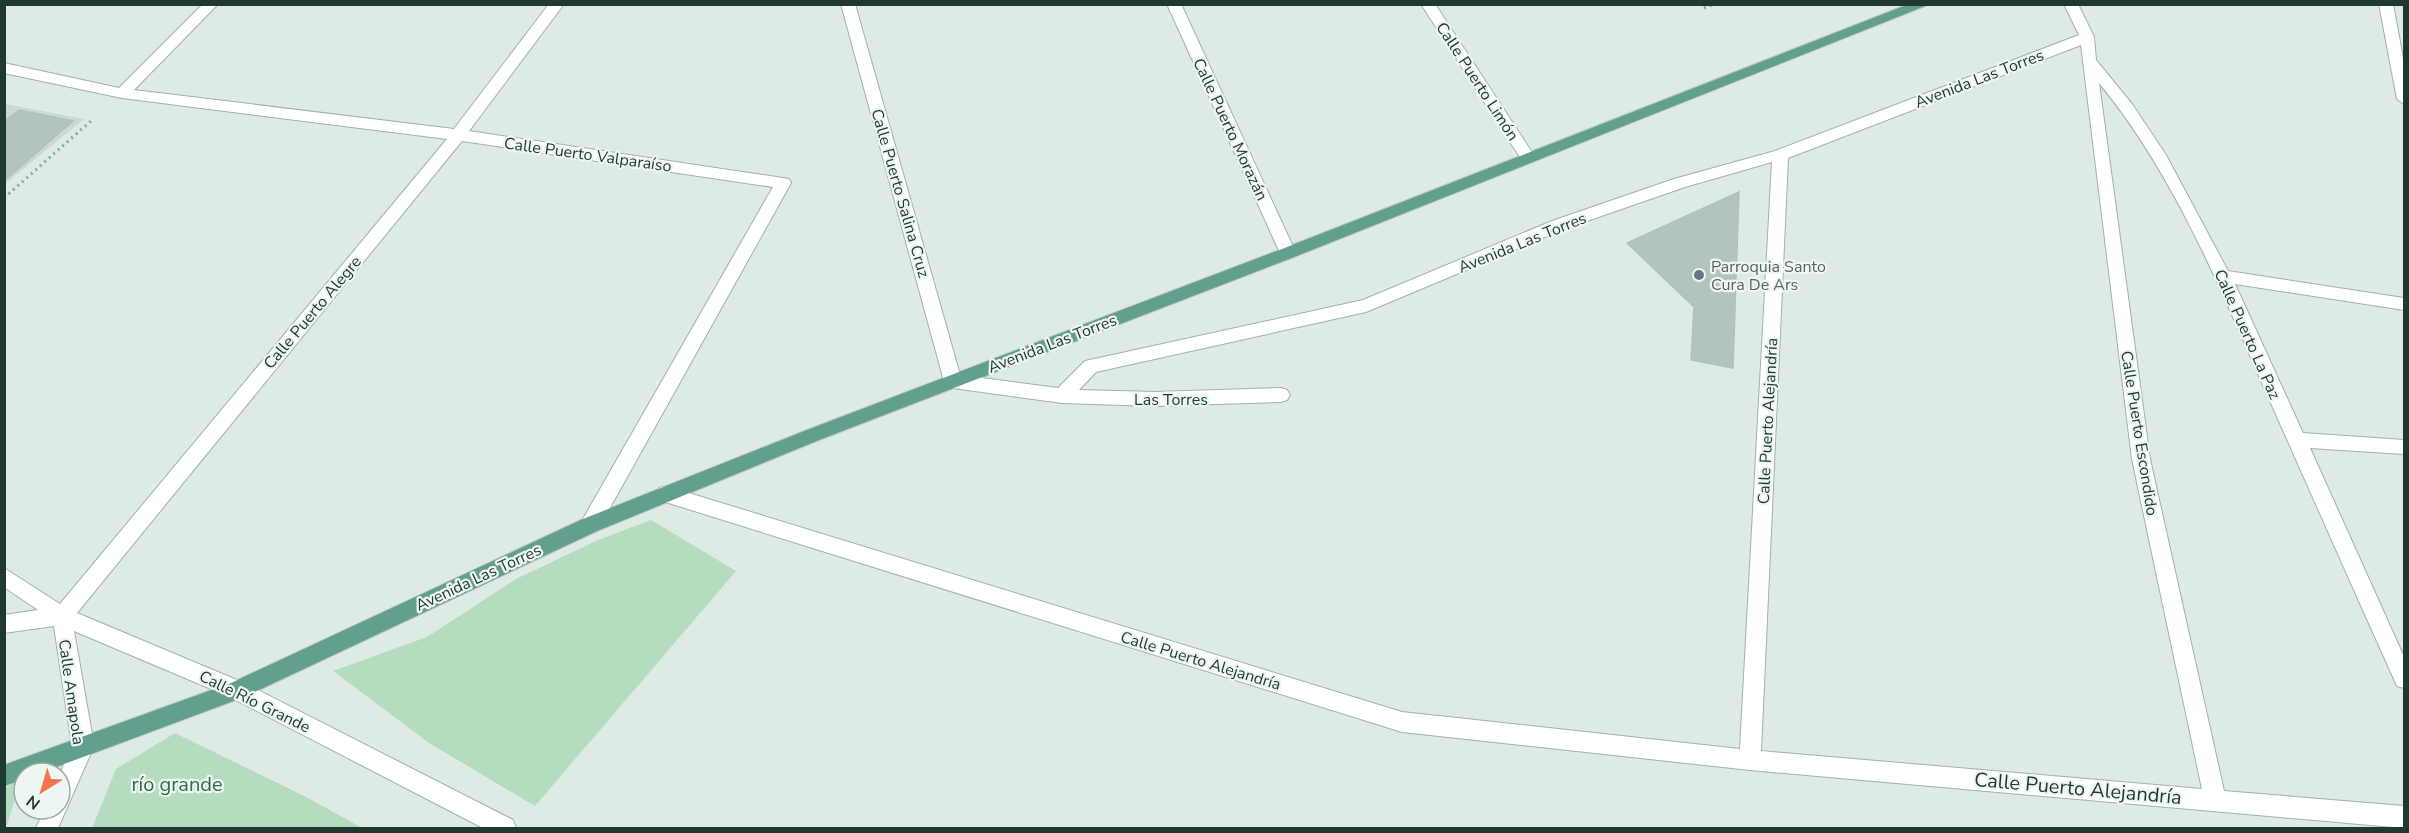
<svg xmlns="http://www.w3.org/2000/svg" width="2409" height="833" font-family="'Nunito Sans',sans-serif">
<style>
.built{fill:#ccd9d3}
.green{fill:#b5dcbe}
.building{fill:#b3c4bd;stroke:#b0c3bb;stroke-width:1.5}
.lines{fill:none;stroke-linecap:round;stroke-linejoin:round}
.minor-casing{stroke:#a1b1ab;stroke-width:2}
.major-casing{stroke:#bcc4c1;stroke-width:2}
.path{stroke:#7dae9d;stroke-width:3;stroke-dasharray:2 4;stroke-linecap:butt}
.minor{fill:#fff;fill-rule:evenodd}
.major{fill:#61a08e;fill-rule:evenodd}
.worship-dot{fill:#6b7280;stroke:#eef6f2;stroke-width:2}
.labels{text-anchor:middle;stroke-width:4.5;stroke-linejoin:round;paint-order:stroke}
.street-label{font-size:16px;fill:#1f3931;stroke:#eef6f2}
.worship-label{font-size:16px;fill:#5b616d;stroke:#eef6f2;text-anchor:start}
.near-park-label{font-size:20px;fill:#297042;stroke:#eef6f2}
.near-street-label{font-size:20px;fill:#1f3931;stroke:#eef6f2}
</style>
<rect width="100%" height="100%" fill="#deeae4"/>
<polygon class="built" points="5,104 84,119 5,184"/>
<g class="green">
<polygon points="651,520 736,571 535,806 429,743 333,671 427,637 516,579 598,540"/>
<polygon points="175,733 308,798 362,828 92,828 116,769"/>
<polygon points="21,780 6,828 5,828 5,788"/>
</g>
<g class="building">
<polygon points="19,110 73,121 4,181 4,122"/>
<polygon points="1739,192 1733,368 1691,360 1694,307 1627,243"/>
</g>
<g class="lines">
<defs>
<g id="minor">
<polygon points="203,4 218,4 134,90 454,129 549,4 564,4 469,131 783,178 789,179 791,183 597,531 590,533 583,531 580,525 583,519 773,187 462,141 77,613 244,683 513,820 516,828 483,828 230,697 74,631 94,746 58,828 36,828 45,809 60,809 60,774 72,746 54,626 4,633 4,615 38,610 4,587 4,568 60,604 447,139 122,98 4,73 4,63 119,88"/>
<path d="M 841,4 L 855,4 L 960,375 L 1058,388 L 1085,361 L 1363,300 L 1552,221 L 1674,179 L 1775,151 L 2079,35 L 2064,4 L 2078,4 L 2094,37 L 2096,60 L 2132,104 L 2166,155 L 2228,271 L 2404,298 L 2404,310 L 2235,284 L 2303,433 L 2404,440 L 2404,454 L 2310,448 L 2404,657 L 2404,688 L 2397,686 C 2350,582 2304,477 2258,374 C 2214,273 2169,168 2099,83 L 2150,459 L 2224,791 L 2404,806 L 2404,828 L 1750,770 L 1402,732 L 659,500 L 657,494 L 659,488 L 666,486 L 1402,712 L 1740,749 L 1772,162 L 1685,187 L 1564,229 L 1366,312 L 1096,372 L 1079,390 L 1155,392 L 1281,388 L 1287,390 L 1290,395 L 1287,400 L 1281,402 L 1155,406 L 1062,403 L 953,388 L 947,386 L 944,381 ZM 2081,45 L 2132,459 L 2202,789 L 1761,751 L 1788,158 Z"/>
<polygon points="1167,4 1181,4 1296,253 1294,257 1282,257 1280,253"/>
<polygon points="1421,4 1435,4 1533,154 1536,158 1533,162 1523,162"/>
<polygon points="2379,4 2393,4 2404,64 2404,104 2397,99"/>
</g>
<polygon id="major" points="1909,4 1930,4 1294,257 819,440 597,531 244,697 40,773 24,773 24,779 4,786 4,765 231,683 583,519 807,430 1282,249"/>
</defs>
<use href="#minor" class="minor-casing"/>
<use href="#major" class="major-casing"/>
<g class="path">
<polyline points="1704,8 1714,4"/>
<polyline points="4,198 92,120"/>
</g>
<use href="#minor" class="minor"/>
<use href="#major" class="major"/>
</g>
<circle class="worship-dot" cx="1699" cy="275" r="6"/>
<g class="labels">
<g class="street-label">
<text transform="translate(1979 78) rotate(-21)" y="6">Avenida Las Torres</text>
<text transform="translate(1478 81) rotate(57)" y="6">Calle Puerto Limón</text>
<text transform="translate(1231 129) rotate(65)" y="6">Calle Puerto Morazán</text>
<text transform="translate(588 154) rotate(8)" y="6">Calle Puerto Valparaíso</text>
<text transform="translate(901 193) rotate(74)" y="6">Calle Puerto Salina Cruz</text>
<text transform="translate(1522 242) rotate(-22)" y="6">Avenida Las Torres</text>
<text transform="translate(312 312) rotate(-50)" y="6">Calle Puerto Alegre</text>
<text transform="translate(2248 334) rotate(66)" y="6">Calle Puerto La Paz</text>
<text transform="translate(1052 343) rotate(-21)" y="6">Avenida Las Torres</text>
<text x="1171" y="405">Las Torres</text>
<text transform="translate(1767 421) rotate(-87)" y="6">Calle Puerto Alejandría</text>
<text transform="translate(2140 433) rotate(81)" y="6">Calle Puerto Escondido</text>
<text transform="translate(478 577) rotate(-25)" y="6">Avenida Las Torres</text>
<text transform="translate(1201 660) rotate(17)" y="6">Calle Puerto Alejandría</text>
<text transform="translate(72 692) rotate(82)" y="6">Calle Amapola</text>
<text transform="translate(255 701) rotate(26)" y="6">Calle Río Grande</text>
</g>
<g class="worship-label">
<text x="1711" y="272">Parroquia Santo<tspan x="1711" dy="18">Cura De Ars</tspan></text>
</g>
<g class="near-park-label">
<text x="177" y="791">río grande</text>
</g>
<g class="near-street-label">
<text transform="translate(2078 788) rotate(5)" y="7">Calle Puerto Alejandría</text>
</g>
</g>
<rect width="2409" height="833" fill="none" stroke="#1f3931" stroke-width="12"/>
<g transform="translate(42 791) rotate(217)"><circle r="28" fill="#eef6f2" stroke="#9baaa5" stroke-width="1.5"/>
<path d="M0-4.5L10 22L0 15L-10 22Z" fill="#f47351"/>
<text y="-9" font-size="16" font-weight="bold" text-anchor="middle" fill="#1f3931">N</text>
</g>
</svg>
